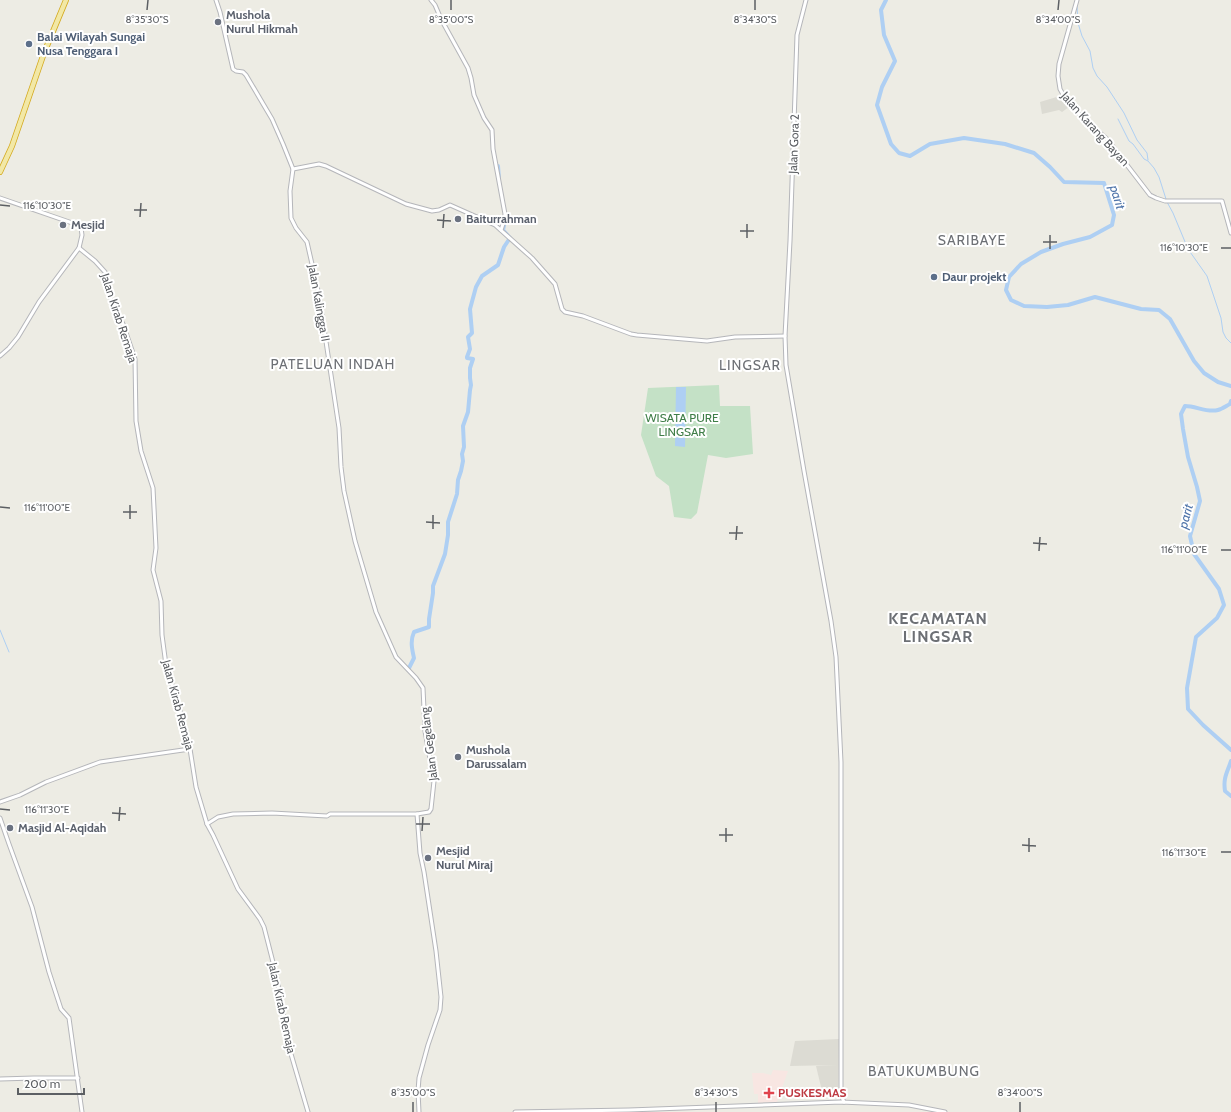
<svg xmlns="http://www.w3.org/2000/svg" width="1231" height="1112" font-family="Cabin,sans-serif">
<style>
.education{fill:#dcdbd3}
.medical{fill:#f8e6e2}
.green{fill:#c4e1c6}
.water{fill:#aecff3}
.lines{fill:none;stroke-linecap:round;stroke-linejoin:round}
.stream{stroke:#aecff3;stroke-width:1}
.river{stroke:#aecff3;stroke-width:4}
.tertiary-casing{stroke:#b5b6ba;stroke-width:5}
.trunk-casing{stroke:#d3a91e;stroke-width:6}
.tertiary{stroke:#fff;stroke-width:3}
.trunk{stroke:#f2e8a6;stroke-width:4.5}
.ticks{fill:none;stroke:#5c5f63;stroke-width:1.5}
.worship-dot{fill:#6b7280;stroke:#fff;stroke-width:1.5}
.service-dot{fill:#5c6f8a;stroke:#fff;stroke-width:1.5}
.health-dot{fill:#e0444e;stroke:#fff;stroke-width:1.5}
.labels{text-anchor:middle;stroke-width:4;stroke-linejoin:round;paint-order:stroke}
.worship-label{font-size:12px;font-weight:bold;fill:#5b616d;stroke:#fff;text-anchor:start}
.service-label{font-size:12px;font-weight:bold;fill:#4e5e75;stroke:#fff;text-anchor:start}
.street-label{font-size:12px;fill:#5c5f63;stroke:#fff}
.park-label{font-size:12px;fill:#407e48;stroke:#fff}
.health-label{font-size:12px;font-weight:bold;fill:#be3a42;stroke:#fff;text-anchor:start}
.water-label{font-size:13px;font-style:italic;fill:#5176ab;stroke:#fff}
.quarter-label{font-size:14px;letter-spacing:1px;fill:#6d7075;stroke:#fff}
.district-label{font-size:16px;font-weight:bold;letter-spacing:1px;fill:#6d7075;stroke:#fff}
.ticks-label{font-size:10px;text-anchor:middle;fill:#5c5f63;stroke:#fff;stroke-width:4;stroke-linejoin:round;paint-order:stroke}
</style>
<rect width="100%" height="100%" fill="#edece4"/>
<g class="education">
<polygon points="1060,96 1069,107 1062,112 1059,110 1042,114 1040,102"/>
<polygon points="839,1039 838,1089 822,1091 816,1066 837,1065 790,1066 795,1041"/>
</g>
<polygon class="medical" points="773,1070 788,1071 777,1102 758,1103 758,1094 754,1094 752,1073 763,1073 771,1075"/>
<polygon class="green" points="719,385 720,406 750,406 753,454 726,458 708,455 697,513 691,519 674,517 669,486 656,476 641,435 648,388"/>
<polygon class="water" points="676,387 686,387 685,447 675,446"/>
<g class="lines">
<g class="stream">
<polyline points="1077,6 1078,23 1082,36 1090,51 1093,68 1097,76 1107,87 1124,113 1137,140 1147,153 1148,160"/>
<polyline points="1118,119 1129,141 1133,144 1144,159 1148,161 1154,168 1159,177 1166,199"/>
<polyline points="1167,202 1173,213 1188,249 1207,276 1221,318 1223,332 1226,338 1231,343"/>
<polyline points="0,630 9,652"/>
</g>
<g class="river">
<polyline points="886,0 881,10 884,35 895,61 882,87 877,105 891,144 899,153 910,156 930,144 964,138 1005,144 1034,153 1050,167 1064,182 1104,183 1114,215 1112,225 1090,237 1063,244 1041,252 1021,264 1009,277 1006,290 1011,300 1024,306 1047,307 1068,305 1095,297 1141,309 1159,310 1170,319 1194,361 1204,373 1218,382 1231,386"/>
<polyline points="498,166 499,179"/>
<path d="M 1231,401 L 1230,404 C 1226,406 1222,409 1218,410 C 1207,413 1196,406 1185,406 L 1181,414 L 1183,429 L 1188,457 L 1197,487 L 1200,501 L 1190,536 L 1194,554 L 1219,589 L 1224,605 L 1217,618 L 1196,637 L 1187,688 L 1188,709 L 1203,725 L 1231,750"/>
<path d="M 409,668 L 414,658 C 412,649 410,641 414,632 L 429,627 L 429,619 L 433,593 L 433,586 L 445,554 L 448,535 L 448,522 L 457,494 L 458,480 L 461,471 L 463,461 L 462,454 L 464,447 L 463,426 L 468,412 L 470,390 L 471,385 L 470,378 L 470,368 L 473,359 L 467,358 L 467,357 L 470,349 L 468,337 L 472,333 L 470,309 L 476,287 L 482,276 L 498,265 L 504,247 L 510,238 L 503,230 L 505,221"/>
<path d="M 1231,761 C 1227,773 1223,778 1225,791 L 1231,796"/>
</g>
<defs>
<g id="tertiary">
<polyline points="431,0 435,5 441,19 468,68 471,78 474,95 484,118 492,130 493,149 505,214 504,221 501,230"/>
<polyline points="806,0 797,35 790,241 785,336 786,365 804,471 831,621 836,657 841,762 841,1095 844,1102"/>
<polyline points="1077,0 1059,64 1058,76 1060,89 1065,98 1078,113 1107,139 1150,195 1156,198 1165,201 1222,201 1231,233"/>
<polyline points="293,169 319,164 326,166 406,204 432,211 439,210 450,205 495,225 532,258 555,284 562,309 565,312 583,316 631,334 637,335 707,341 735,337 785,336"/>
<polyline points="0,198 78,225 81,228 82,235 79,248 39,302 18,337 9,348 0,356"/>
<polyline points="79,248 95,261 105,272 112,304 123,324 135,359 136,421 141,451 153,488 156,548 153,570 161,601 162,635 166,665 184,724 190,749 196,787 207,824 213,835 238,889 260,919 264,927 276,974 286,1030 291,1054 308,1112"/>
<polyline points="0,802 20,795 46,782 100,762 190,749"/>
<polyline points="417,814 420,853 424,872 436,951 441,997 440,1010 428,1045 419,1078 418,1091 419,1112"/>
<polyline points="0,818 9,844 32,907 49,972 61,1009 69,1018 82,1112"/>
<polyline points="207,824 218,817 233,814 272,813 327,816 330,814 417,814 429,812 431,809 434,781 425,731 423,688 416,678 396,657 376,612 355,541 344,491 341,467 339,428 319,295 307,242 296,228 291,218 290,191 293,169 283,144 272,119 246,75 243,72 236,71 233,69 220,12 216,0"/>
<polyline points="0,1079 34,1078 78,1078"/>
<polyline points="515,1112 629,1110 841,1102 909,1105 945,1112"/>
</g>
<polyline id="trunk" points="0,172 12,146 44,53 66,0"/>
</defs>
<use href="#tertiary" class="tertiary-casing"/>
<use href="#trunk" class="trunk-casing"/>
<use href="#tertiary" class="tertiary"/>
<use href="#trunk" class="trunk"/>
</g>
<path class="ticks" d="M 147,10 L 148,0M 451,10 L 451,0M 755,10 L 755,0M 1058,10 L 1059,0M 0,205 L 10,206M 134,210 L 147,210M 140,217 L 141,203M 437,220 L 451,221M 443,228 L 444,214M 740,231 L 754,231M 747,238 L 747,224M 1043,242 L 1057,242M 1221,248 L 1231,248M 1050,249 L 1050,235M 0,507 L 10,508M 123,512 L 137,512M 130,519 L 130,505M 426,522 L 440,523M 433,529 L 433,515M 729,533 L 743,533M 736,540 L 737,526M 1033,543 L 1047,544M 1221,550 L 1231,550M 1039,551 L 1040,537M 0,809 L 10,810M 112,813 L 126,814M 119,821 L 120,807M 416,824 L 430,824M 422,831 L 423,817M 719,835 L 733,835M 726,842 L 726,828M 1022,845 L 1036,846M 1029,852 L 1029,838M 1221,852 L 1231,852M 413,1112 L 413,1102M 716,1112 L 716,1102M 1020,1112 L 1020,1102"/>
<g class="worship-dot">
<circle cx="218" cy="22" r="4"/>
<circle cx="458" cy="219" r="4"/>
<circle cx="63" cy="225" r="4"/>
<circle cx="458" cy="757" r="4"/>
<circle cx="10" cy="828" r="4"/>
<circle cx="428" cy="858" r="4"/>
</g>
<g class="service-dot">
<circle cx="29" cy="44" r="4"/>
<circle cx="934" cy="277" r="4"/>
</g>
<path class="health-dot" d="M767 1087h4v4h4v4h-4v4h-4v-4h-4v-4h4z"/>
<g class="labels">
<g class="worship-label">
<text x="226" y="19">Mushola<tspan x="226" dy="14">Nurul Hikmah</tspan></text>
<text x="466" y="223">Baiturrahman</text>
<text x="71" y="229">Mesjid</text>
<text x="466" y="754">Mushola<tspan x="466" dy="14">Darussalam</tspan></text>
<text x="18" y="832">Masjid Al-Aqidah</text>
<text x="436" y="855">Mesjid<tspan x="436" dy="14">Nurul Miraj</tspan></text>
</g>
<g class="service-label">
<text x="37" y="41">Balai Wilayah Sungai<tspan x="37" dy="14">Nusa Tenggara I</tspan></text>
<text x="942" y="281">Daur projekt</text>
</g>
<g class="street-label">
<text transform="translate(1095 129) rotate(48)" y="4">Jalan Karang Bayan</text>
<text transform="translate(794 144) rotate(-88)" y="4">Jalan Gora 2</text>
<text transform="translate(319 303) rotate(80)" y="4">Jalan Kalingga II</text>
<text transform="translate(119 318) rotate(72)" y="4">Jalan Kirab Remaja</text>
<text transform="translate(178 705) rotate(75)" y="4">Jalan Kirab Remaja</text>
<text transform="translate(429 744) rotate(-97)" y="4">Jalan Gegelang</text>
<text transform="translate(282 1008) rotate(78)" y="4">Jalan Kirab Remaja</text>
</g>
<g class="park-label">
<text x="682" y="422">WISATA PURE<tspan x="682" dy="14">LINGSAR</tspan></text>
</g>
<g class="health-label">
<text x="778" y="1097">PUSKESMAS</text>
</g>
<g class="water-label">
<text transform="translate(1118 197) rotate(72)" y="5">parit</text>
<text transform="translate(1185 516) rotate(-75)" y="5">parit</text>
</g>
<g class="quarter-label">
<text x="972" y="245">SARIBAYE</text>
<text x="333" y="369">PATELUAN INDAH</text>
<text x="750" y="370">LINGSAR</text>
<text x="924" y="1076">BATUKUMBUNG</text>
</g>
<g class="district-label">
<text x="938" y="624">KECAMATAN<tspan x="938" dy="18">LINGSAR</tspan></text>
</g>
</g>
<g class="ticks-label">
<text x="147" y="23">8°35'30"S</text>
<text x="451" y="23">8°35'00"S</text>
<text x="755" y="23">8°34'30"S</text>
<text x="1058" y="23">8°34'00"S</text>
<text x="47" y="209">116°10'30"E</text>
<text x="1184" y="251">116°10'30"E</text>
<text x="47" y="511">116°11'00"E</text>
<text x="1184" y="553">116°11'00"E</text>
<text x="47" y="813">116°11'30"E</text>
<text x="1184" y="856">116°11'30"E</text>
<text x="413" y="1096">8°35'00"S</text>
<text x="716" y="1096">8°34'30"S</text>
<text x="1020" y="1096">8°34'00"S</text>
</g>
<path d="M18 1088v6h66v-6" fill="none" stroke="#5c5f63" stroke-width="2"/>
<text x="24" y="1088" font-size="12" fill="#5c5f63" stroke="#ffffff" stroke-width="3" paint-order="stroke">200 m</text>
</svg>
